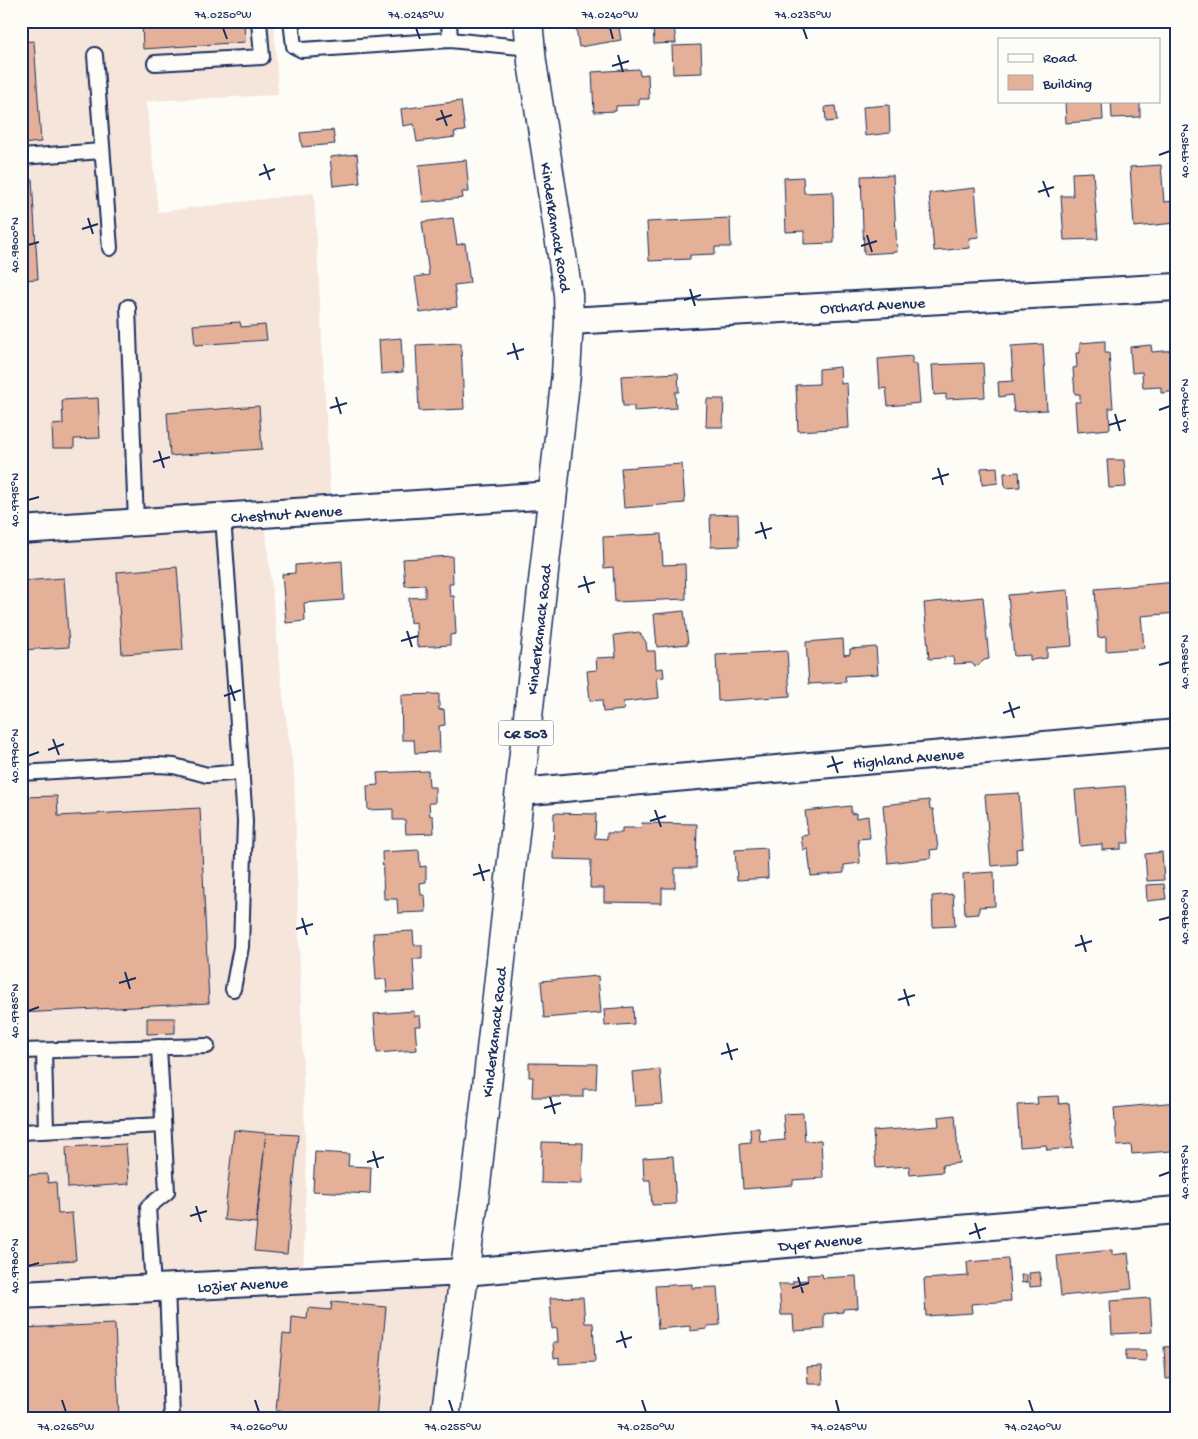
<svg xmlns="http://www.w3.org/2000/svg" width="1198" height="1439" font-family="'Gochi Hand',sans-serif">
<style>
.built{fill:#f6e5da}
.building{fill:#e4b097;stroke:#1b2f5e}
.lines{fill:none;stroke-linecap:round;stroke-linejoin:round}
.lane-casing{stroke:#1b2f5e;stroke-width:18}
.street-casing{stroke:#1b2f5e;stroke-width:30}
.primary-casing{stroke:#1b2f5e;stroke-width:31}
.lane{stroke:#fdfcf7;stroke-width:14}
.street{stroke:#fdfcf7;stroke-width:26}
.primary{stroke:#fdfcf7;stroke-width:28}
.ticks{fill:none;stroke:#1b2f5e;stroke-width:2}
.labels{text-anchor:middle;stroke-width:4;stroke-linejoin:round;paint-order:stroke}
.shield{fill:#fdfcf7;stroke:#5f6c8c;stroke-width:1}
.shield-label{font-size:15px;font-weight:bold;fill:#1b2f5e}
.street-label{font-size:16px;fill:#1b2f5e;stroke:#fdfcf7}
.neatline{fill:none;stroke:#1b2f5e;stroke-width:2}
.ticks-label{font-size:12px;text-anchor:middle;fill:#1b2f5e}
</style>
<rect width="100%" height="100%" fill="#fdfcf7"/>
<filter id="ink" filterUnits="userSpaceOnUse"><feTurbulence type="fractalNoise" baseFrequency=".02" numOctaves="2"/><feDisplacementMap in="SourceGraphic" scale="10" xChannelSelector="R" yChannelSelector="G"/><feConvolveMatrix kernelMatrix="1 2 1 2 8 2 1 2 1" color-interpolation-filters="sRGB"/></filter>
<g filter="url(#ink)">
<polygon class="built" points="21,21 274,21 278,95 146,101 158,212 314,193 331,509 264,514 283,696 294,774 306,1172 303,1280 464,1272 445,1418 21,1418"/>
<g class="building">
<polygon points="142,21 244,21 245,42 143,49"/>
<polygon points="575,21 618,21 621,40 579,47"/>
<polygon points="788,21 838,21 839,25 789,28"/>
<polygon points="1136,21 1170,21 1170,23 1136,25"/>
<polygon points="674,25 676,43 654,44 653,26"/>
<polygon points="34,41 41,142 21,144 21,42"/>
<polygon points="701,45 702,73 673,74 672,46"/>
<polygon points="639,69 640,75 648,74 649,99 639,99 639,105 616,106 616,111 594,112 592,72"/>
<polygon points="461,101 465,131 454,132 455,137 417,142 414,124 403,126 401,109"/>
<polygon points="1065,101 1102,101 1103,120 1066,123"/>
<polygon points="1111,101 1140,101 1140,117 1112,118"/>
<polygon points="889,105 890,133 865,136 863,107"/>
<polygon points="835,106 837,121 826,122 825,107"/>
<polygon points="333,130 335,144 302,147 300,133"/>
<polygon points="357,154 360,183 333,186 330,157"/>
<polygon points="466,160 469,192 462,192 463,198 423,202 419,165"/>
<polygon points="1161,165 1164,202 1174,201 1176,223 1134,227 1130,167"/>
<polygon points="1093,172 1098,239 1064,240 1061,196 1073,196 1072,173"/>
<polygon points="893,175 897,252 864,254 861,176"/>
<polygon points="803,177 804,193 833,192 834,243 804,244 804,231 786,232 784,178"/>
<polygon points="21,179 32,179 38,279 21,280"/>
<polygon points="975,188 979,237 969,238 970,248 934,251 929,193"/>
<polygon points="453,218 457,245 465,243 470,283 454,285 457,307 420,313 415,277 429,275 422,222"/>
<polygon points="730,218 731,247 715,247 715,254 690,255 690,259 649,261 647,222"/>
<polygon points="240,322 241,327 265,325 267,340 195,345 193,325"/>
<polygon points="401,338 403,372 381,374 379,340"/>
<polygon points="1105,341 1105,353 1109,353 1113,408 1109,408 1110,429 1077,432 1075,402 1080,402 1080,394 1075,394 1073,368 1077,367 1076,353 1080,353 1080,343"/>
<polygon points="461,343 464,409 419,411 416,345"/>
<polygon points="1043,344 1047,410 1014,412 1012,395 999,397 998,382 1013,381 1011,346"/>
<polygon points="1151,345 1152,352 1177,350 1177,391 1161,393 1161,387 1143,388 1142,372 1132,373 1130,347"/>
<polygon points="912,356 912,364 917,364 920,403 888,406 886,388 880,389 878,359"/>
<polygon points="983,363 985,397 946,399 946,394 934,395 932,365"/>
<polygon points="840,367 841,384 847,383 849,428 798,431 796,385 819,384 819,369"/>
<polygon points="678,373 679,392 675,392 676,408 634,411 634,406 623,406 621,376"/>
<polygon points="98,398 100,438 74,439 74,448 53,448 52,425 63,424 62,400"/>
<polygon points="707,399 724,399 723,427 706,427"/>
<polygon points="259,406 262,449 170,456 167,413"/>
<polygon points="1107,460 1124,460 1126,487 1109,488"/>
<polygon points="682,464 685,503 624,508 621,468"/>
<polygon points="997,467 998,483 982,485 981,468"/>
<polygon points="1019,472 1020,487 1005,488 1004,473"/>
<polygon points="738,514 739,546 711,547 710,515"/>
<polygon points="661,534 663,565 685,564 686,599 615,602 613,567 604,568 603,537"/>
<polygon points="452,556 453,584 449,584 450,596 454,596 456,634 450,635 450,645 417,647 416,622 410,623 409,598 425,597 425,585 405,586 403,559"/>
<polygon points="342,561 344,600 304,603 305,621 286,623 282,574 295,573 295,565"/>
<polygon points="177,567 183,650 122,654 117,572"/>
<polygon points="64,578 69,647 21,650 21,581"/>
<polygon points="1177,582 1177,613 1141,616 1144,648 1106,651 1106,637 1098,638 1095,589"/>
<polygon points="1068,590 1072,646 1047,648 1047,658 1030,660 1030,655 1014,656 1008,595"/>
<polygon points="983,597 989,659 984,660 980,664 975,666 971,663 954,664 953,657 929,659 924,603"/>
<polygon points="684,611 688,644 657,647 654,614"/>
<polygon points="639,632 646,642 647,651 655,651 656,669 663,668 664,677 657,678 659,698 623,702 624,710 603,712 602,700 590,701 587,671 597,670 596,658 616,657 614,635"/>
<polygon points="843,639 844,655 850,654 850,649 876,647 878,674 845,676 846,682 809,684 806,642"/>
<polygon points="787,651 790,696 718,701 716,655"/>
<polygon points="439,694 439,710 444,709 445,725 439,726 440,752 415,753 414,740 402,740 401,695"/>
<polygon points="428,771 429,787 435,787 435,803 429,803 430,816 433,816 434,833 406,834 405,820 393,820 393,809 368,810 367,786 378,785 377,773"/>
<polygon points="1125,786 1129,843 1121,843 1121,849 1102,850 1102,844 1080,846 1075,790"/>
<polygon points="1019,793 1023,848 1016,849 1017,864 991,866 985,795"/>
<polygon points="57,796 58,816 200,808 209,1003 21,1013 21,797"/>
<polygon points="929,800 930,809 933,809 938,849 930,850 931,858 888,863 883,805"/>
<polygon points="851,806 851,814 856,813 856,818 868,816 870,838 858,839 860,863 844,865 844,873 811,876 808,849 803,850 801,836 808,835 805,811"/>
<polygon points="554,813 596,814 595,838 607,839 607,833 622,833 622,828 641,828 642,823 697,824 696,868 675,868 675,888 662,888 662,903 604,902 604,888 590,888 591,860 553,859"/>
<polygon points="1174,820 1177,820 1177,853"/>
<polygon points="767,848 768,878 737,880 735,850"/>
<polygon points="419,850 420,867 426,866 426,882 420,883 421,895 425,895 426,912 398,913 397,899 384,899 382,852"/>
<polygon points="1162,852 1164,880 1147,881 1145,854"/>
<polygon points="994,872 995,906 979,907 979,914 965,915 963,874"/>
<polygon points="1164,884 1166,899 1147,901 1146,885"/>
<polygon points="953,894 955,926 933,927 932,896"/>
<polygon points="413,931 414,945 422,945 422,959 413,959 415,991 387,992 386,979 376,980 373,933"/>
<polygon points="598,976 601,1013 544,1018 541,981"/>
<polygon points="633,1007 634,1024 605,1026 604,1009"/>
<polygon points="414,1011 414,1016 420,1016 421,1026 415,1026 417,1050 377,1053 374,1014"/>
<polygon points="147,1018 175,1018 175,1033 147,1034"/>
<polygon points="529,1063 597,1064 596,1089 583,1089 583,1097 532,1097 533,1077 529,1077"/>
<polygon points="660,1069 663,1104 635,1106 632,1072"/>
<polygon points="1058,1096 1059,1104 1069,1103 1073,1148 1047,1150 1046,1145 1020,1147 1017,1105 1038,1104 1037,1097"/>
<polygon points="1177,1102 1177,1146 1172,1146 1172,1151 1132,1154 1131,1145 1117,1146 1114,1108"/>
<polygon points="803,1113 805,1141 821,1140 823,1178 793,1180 793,1185 743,1189 740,1143 751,1142 750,1129 759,1128 760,1142 785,1140 783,1114"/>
<polygon points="955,1115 959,1163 942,1165 943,1172 910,1175 909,1166 876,1168 873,1131 939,1126 938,1117"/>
<polygon points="234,1130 266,1133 256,1223 224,1220"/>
<polygon points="266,1133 298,1135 287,1254 254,1251"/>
<polygon points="542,1142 583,1143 582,1184 541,1183"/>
<polygon points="126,1144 129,1184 68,1188 66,1147"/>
<polygon points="315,1152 349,1154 348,1166 371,1167 370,1194 313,1191"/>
<polygon points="673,1156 676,1204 652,1205 650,1180 644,1180 643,1158"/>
<polygon points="47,1174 48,1183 56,1182 58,1214 72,1213 76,1260 21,1264 21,1183 25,1183 24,1175"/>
<polygon points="1112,1250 1112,1255 1128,1253 1132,1289 1061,1296 1057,1256"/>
<polygon points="1008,1259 1011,1301 971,1304 972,1313 926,1316 924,1279 968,1276 967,1262"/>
<polygon points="1040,1272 1041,1286 1030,1287 1029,1273"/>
<polygon points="822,1274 823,1278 856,1276 858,1308 843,1309 843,1312 824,1314 824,1329 794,1331 793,1315 781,1315 779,1284 793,1284 793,1281 808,1280 807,1275"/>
<polygon points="1021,1275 1027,1275 1027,1282 1022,1283"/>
<polygon points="692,1284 692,1288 717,1287 720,1325 707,1326 707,1329 690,1331 690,1326 658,1329 655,1286"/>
<polygon points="583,1297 585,1323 593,1323 595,1362 559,1364 559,1357 554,1358 553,1342 558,1342 557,1328 552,1329 550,1298"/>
<polygon points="1150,1298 1152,1332 1112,1334 1110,1301"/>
<polygon points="332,1302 386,1307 376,1418 308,1418 309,1414 276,1411 283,1334 291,1335 292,1317 307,1319 308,1308 331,1310"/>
<polygon points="115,1324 119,1418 21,1418 21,1328"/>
<polygon points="1177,1346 1177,1378 1166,1379 1164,1347"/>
<polygon points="1126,1350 1146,1350 1146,1361 1126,1360"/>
<polygon points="822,1366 823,1384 808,1384 807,1367"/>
</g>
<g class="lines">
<defs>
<g id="lane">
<polyline points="291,21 294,46 302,50 450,40 530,48"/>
<polyline points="449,21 450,40"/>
<polyline points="95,55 110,248"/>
<polyline points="155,63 262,57 259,21"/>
<polyline points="21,157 102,151"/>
<polyline points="128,307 136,523"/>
<polyline points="223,517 245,821 241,947 233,989"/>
<polyline points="21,773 158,765 174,766 207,775 242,772"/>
<polyline points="21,1051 207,1046"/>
<polyline points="44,1051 46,1130"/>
<polyline points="21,1132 163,1125"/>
<polyline points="167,1287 172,1418"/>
<polyline points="153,1288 148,1207 167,1192 159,1047"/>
</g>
<g id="street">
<path id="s1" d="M 569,321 L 1177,287"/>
<path id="s2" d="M 21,530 L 553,495"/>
<path id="s3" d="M 520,792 L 1177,733"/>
<path id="s4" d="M 21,1295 L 464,1272 L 1177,1210"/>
</g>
<g id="primary">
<path id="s5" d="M 445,1418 L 476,1185 L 566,374 L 569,321 L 568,294 L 532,62 L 528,21"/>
</g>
</defs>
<use href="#lane" class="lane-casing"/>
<use href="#street" class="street-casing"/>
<use href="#primary" class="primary-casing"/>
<use href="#lane" class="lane"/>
<use href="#street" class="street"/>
<use href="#primary" class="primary"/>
</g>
</g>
<path class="ticks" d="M 223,28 L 227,39M 416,28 L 420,39M 610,28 L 613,39M 803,28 L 807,39M 618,55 L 623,72M 612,66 L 629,61M 441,110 L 447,126M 436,120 L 452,115M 1159,155 L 1170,151M 264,164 L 270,180M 259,175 L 275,169M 1043,181 L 1049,197M 1038,192 L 1054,187M 88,218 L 93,234M 82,229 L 98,224M 867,235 L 872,252M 28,245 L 39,242M 861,246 L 877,241M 690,289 L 695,306M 684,300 L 701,295M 513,343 L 518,360M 507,354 L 524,349M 336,397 L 341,414M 330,408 L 347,403M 1159,410 L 1170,406M 1115,414 L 1120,431M 1109,425 L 1126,420M 159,451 L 164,468M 153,462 L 170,457M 938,468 L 943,485M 932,479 L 949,474M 28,500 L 39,497M 761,522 L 766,539M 755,533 L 772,528M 584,576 L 589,593M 578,587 L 595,582M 407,631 L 412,647M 401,641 L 418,636M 1159,665 L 1170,662M 230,685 L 235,701M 224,696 L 241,690M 1009,702 L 1014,718M 1003,713 L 1020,707M 53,739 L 59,755M 48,750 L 64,744M 28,756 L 39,752M 832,756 L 838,773M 827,767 L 843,762M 655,810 L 661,827M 650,821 L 666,816M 479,864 L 484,881M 473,875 L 490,870M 302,918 L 307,935M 1159,920 L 1170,917M 296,929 L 313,924M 1081,935 L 1086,952M 1075,946 L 1092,941M 125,972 L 130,989M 119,983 L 136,978M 904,989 L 909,1006M 898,1000 L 915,995M 28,1011 L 39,1007M 727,1043 L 732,1060M 721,1054 L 738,1049M 550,1097 L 555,1114M 544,1108 L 561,1103M 373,1151 L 378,1168M 367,1162 L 384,1157M 1159,1176 L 1170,1172M 196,1206 L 201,1222M 190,1216 L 207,1211M 975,1223 L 980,1239M 969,1234 L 986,1228M 28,1266 L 39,1263M 798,1277 L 803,1293M 792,1288 L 809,1283M 621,1331 L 626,1348M 616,1342 L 632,1337M 62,1400 L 66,1412M 255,1400 L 259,1412M 449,1400 L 453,1412M 642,1400 L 646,1412M 836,1400 L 839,1412M 1029,1400 L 1033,1412"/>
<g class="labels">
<rect class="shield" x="498.5" y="720.5" width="55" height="25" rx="4"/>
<g class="shield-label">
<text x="526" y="738">CR 503</text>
</g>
<g class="street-label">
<text transform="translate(557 227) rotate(81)" y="6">Kinderkamack Road</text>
<text dy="6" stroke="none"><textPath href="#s1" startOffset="304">Orchard Avenue</textPath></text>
<text dy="6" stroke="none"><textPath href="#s2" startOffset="266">Chestnut Avenue</textPath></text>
<text dy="6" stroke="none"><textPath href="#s5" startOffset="794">Kinderkamack Road</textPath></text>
<text dy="6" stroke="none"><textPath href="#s3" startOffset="390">Highland Avenue</textPath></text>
<text dy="6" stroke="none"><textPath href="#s5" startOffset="389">Kinderkamack Road</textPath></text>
<text dy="6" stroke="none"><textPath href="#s4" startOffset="801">Dyer Avenue</textPath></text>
<text dy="6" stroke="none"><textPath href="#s4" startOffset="222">Lozier Avenue</textPath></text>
</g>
</g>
<rect width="1198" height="1439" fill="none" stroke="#fdfcf7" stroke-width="55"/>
<rect x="998" y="38" width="162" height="65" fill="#fdfcf7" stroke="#a3aaba"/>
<rect x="1008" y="54" width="25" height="8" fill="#fdfcf7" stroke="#a3aaba"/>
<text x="1043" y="62" font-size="15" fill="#1b2f5e">Road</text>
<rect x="1008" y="75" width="25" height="15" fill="#e4b097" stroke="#a3aaba"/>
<text x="1043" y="88" font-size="15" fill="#1b2f5e">Building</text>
<rect x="28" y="28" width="1142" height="1384" class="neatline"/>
<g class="ticks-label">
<text x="223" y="18">74.0250°W</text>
<text x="416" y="18">74.0245°W</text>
<text x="610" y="18">74.0240°W</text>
<text x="803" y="18">74.0235°W</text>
<text transform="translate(1184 151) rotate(-90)" y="4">40.9795°N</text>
<text transform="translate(14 245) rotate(-90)" y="4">40.9800°N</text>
<text transform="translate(1184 406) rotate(-90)" y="4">40.9790°N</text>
<text transform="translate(14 500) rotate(-90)" y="4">40.9795°N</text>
<text transform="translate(1184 662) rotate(-90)" y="4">40.9785°N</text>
<text transform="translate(14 756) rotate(-90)" y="4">40.9790°N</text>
<text transform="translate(1184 917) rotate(-90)" y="4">40.9780°N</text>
<text transform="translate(14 1011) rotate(-90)" y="4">40.9785°N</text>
<text transform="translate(1184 1172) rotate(-90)" y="4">40.9775°N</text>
<text transform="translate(14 1266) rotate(-90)" y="4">40.9780°N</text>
<text x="66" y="1430">74.0265°W</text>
<text x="259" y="1430">74.0260°W</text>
<text x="453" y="1430">74.0255°W</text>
<text x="646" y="1430">74.0250°W</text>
<text x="839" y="1430">74.0245°W</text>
<text x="1033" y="1430">74.0240°W</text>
</g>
</svg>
